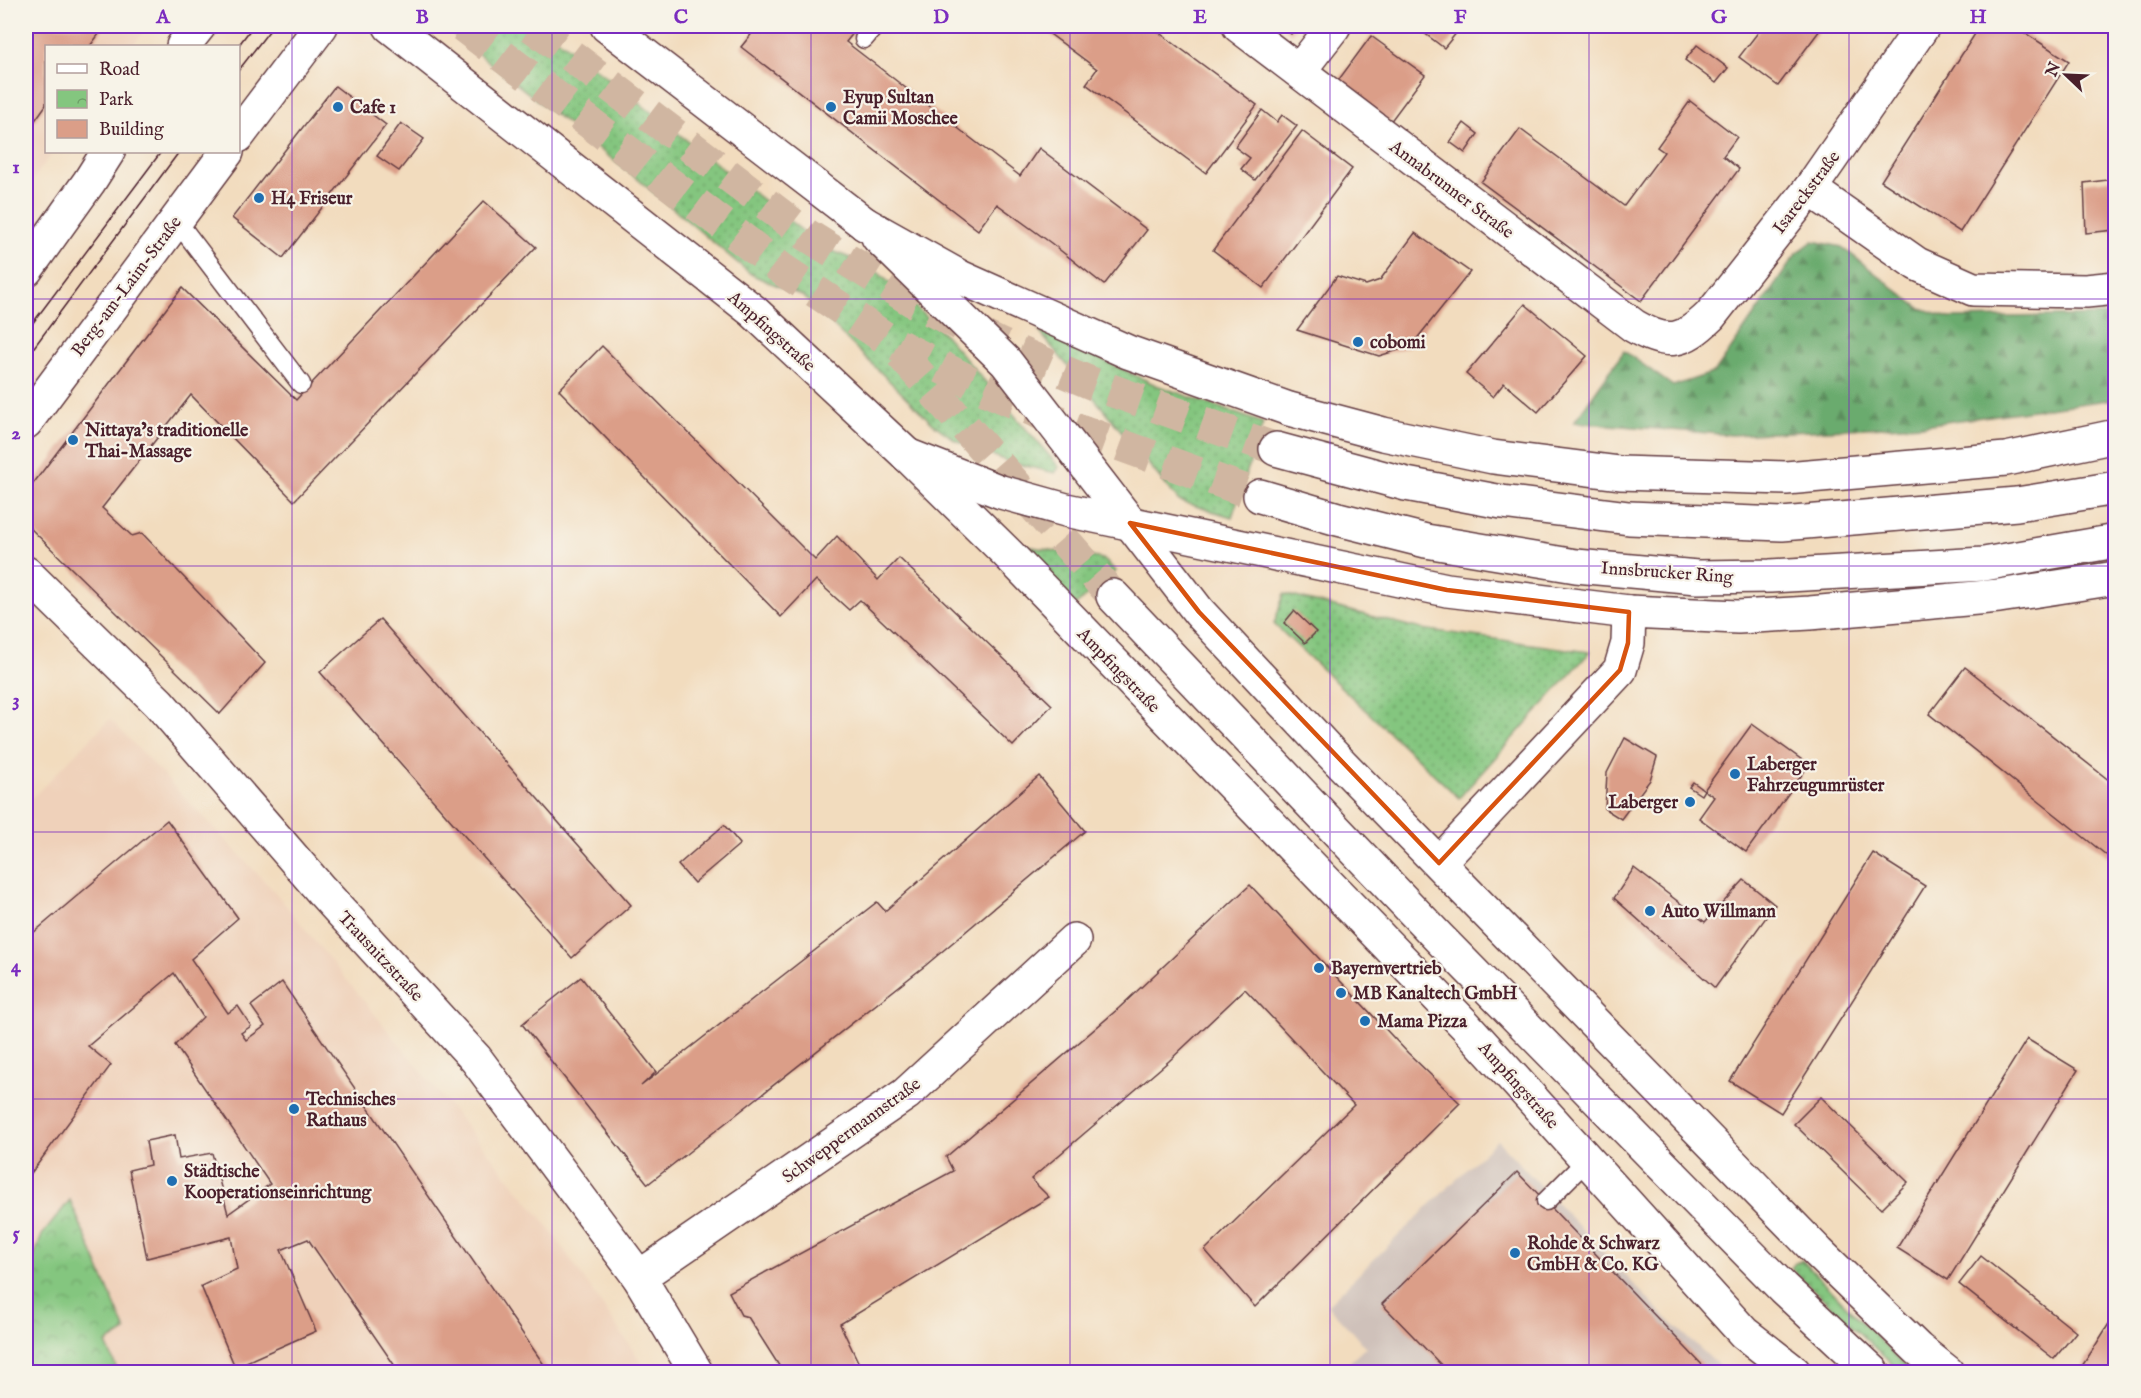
<svg xmlns="http://www.w3.org/2000/svg" width="2141" height="1398" font-family="'IM FELL English',serif">
<style>
.built{fill:#efd1ba}
.industrial{fill:#cfc1ba}
.grass{fill:url(#grass-dots);stroke:#677255;stroke-width:1.5}
.forest{fill:url(#forest-firs);stroke:#5a654c;stroke-width:1.5}
.park{fill:url(#park-crowns);stroke:#677255;stroke-width:1.5}
.building{fill:#db9e88}
.lines{fill:none;stroke-linecap:round;stroke-linejoin:round}
.highway-tunnel{stroke:#d0b6a1;stroke-width:33;stroke-dasharray:33 16;stroke-linecap:butt}
.lane-casing{stroke:#633b41;stroke-width:21}
.street-casing{stroke:#633b41;stroke-width:36}
.secondary-casing{stroke:#633b41;stroke-width:36}
.primary-casing{stroke:#633b41;stroke-width:36}
.highway-casing{stroke:#633b41;stroke-width:36}
.lane{stroke:#fff;stroke-width:18}
.street{stroke:#fff;stroke-width:33}
.secondary{stroke:#fff;stroke-width:33}
.primary{stroke:#fff;stroke-width:33}
.highway{stroke:#fff;stroke-width:33}
.tram{stroke:#4a1f2b;stroke-width:1.5}
.marked{fill:none;stroke:#d8530f;stroke-width:4.5;stroke-linejoin:round}
.grid{fill:none;stroke:#7b2cbf;stroke-width:1.5;stroke-opacity:0.55}
.poi-dot{fill:#1f6fb2;stroke:#f7f3e8;stroke-width:2}
.labels{text-anchor:middle;stroke-width:4.5;stroke-linejoin:round;paint-order:stroke}
.poi-label{font-size:18px;font-weight:bold;fill:#4a1f2b;stroke:#f7f3e8;text-anchor:start}
.street-label{font-size:18px;fill:#4a1f2b;stroke:#f7f3e8}
.neatline{fill:none;stroke:#7b2cbf;stroke-width:2}
.grid-label{font-size:20px;text-anchor:middle;font-weight:bold;fill:#7b2cbf}
</style>
<defs>
<pattern id="grass-dots" width="8" height="8" patternUnits="userSpaceOnUse" patternTransform="scale(1.5)"><rect width="8" height="8" fill="#84c67f"/><path d="M2 2h.1M6 6h.1" fill="none" stroke="#6ea068" stroke-width="1.8" stroke-linecap="round"/></pattern>
<pattern id="forest-firs" width="22" height="20" patternUnits="userSpaceOnUse" patternTransform="scale(1.5)"><rect width="22" height="20" fill="#6bab6e"/><path d="M5 1l3.5 6h-7zM16 11l3.5 6h-7z" fill="#5a8b5b"/></pattern>
<pattern id="park-crowns" width="20" height="18" patternUnits="userSpaceOnUse" patternTransform="scale(1.5)"><rect width="20" height="18" fill="#84c67f"/><path d="M2 6a3 3 0 1 1 6 0M12 15a3 3 0 1 1 6 0" fill="none" stroke="#6ea068"/></pattern>
</defs>
<rect width="100%" height="100%" fill="#f7f3e8"/>
<filter id="ink" filterUnits="userSpaceOnUse"><feTurbulence type="fractalNoise" baseFrequency=".0167" numOctaves="2"/><feDisplacementMap in="SourceGraphic" scale="12" xChannelSelector="R" yChannelSelector="G"/><feConvolveMatrix kernelMatrix="1 2 1 2 8 2 1 2 1" color-interpolation-filters="sRGB"/></filter>
<filter id="wash" filterUnits="userSpaceOnUse"><feTurbulence type="fractalNoise" baseFrequency=".008" numOctaves="4" result="noise"/><feDisplacementMap in="SourceGraphic" scale="24" xChannelSelector="R" yChannelSelector="G"/><feGaussianBlur stdDeviation="1.35" result="paint"/><feColorMatrix in="noise" values="0 0 0 0 0 0 0 0 0 0 0 0 0 0 0 0 0 1.4 0 .05"/><feComposite in="paint" operator="in"/></filter>
<g filter="url(#wash)">
<rect width="100%" height="100%" fill="#f2dcbe"/>
<g class="built">
<polygon points="26,26 148,26 133,46 46,46 46,152 53,152 26,189"/>
<polygon points="110,719 274,891 547,1225 648,1372 26,1372 26,804"/>
</g>
<polygon class="industrial" points="1497,1140 1664,1316 1726,1372 1339,1372 1366,1347 1327,1305"/>
<g class="grass">
<path d="M 443,26 L 541,26 L 823,247 L 867,265 L 880,274 L 944,334 L 1059,467 L 1055,473 L 1009,462 L 955,440 L 932,423 L 804,297 C 786,288 768,283 751,274 L 640,181 Z"/>
<polygon points="1038,330 1156,385 1263,423 1232,517 1179,501"/>
<polygon points="1020,545 1103,559 1116,571 1076,605"/>
<polygon points="1284,594 1421,629 1590,652 1459,798 1274,624"/>
<polygon points="1802,1260 1894,1355 1916,1372 1900,1372 1791,1268 1795,1263"/>
</g>
<polygon class="forest" points="1813,241 1842,247 1918,307 1949,318 2115,315 2115,399 1923,425 1732,435 1574,422 1624,351 1673,386 1715,372 1797,253"/>
<polygon class="park" points="70,1200 126,1331 106,1343 118,1372 26,1372 26,1278 42,1235"/>
<g id="blocks">
<g class="building">
<polygon points="26,26 105,26 90,46 46,46 46,105 26,133"/>
<polygon points="758,26 859,26 846,42 1020,176 1039,148 1147,230 1104,285 1051,243 997,204 978,230 741,47"/>
<polygon points="1039,26 1150,26 1257,105 1206,173 1086,84 1097,69"/>
<polygon points="1281,26 1297,26 1291,34"/>
<polygon points="1415,26 1462,26 1444,48"/>
<polygon points="1763,26 1823,26 1778,86 1739,57"/>
<polygon points="1980,26 2014,26 2069,61 1960,232 1881,181"/>
<polygon points="2087,26 2102,26 2097,32"/>
<polygon points="1371,36 1425,75 1390,122 1337,82"/>
<polygon points="1697,45 1728,68 1716,83 1685,60"/>
<polygon points="335,86 386,125 283,258 232,218"/>
<polygon points="1690,101 1737,137 1723,156 1739,169 1641,301 1481,182 1520,129 1624,206 1664,152 1657,147"/>
<polygon points="1262,110 1277,122 1282,115 1297,126 1255,180 1241,169 1250,158 1235,147"/>
<polygon points="401,123 424,139 399,171 377,156"/>
<polygon points="1464,123 1478,134 1465,153 1450,142"/>
<polygon points="1302,131 1352,169 1263,288 1213,250"/>
<polygon points="2115,179 2115,230 2086,233 2084,183"/>
<polygon points="484,201 536,247 294,501 191,395 102,508 132,536 142,533 265,663 220,714 26,524 26,493 182,288 296,400"/>
<polygon points="1415,233 1470,272 1411,346 1379,356 1297,330 1337,276 1366,285 1380,280"/>
<polygon points="1525,304 1587,356 1538,412 1504,383 1493,397 1466,374"/>
<polygon points="602,346 815,560 837,536 878,580 899,558 1052,705 1013,746 860,600 849,610 816,580 781,617 559,390"/>
<polygon points="1294,611 1316,632 1305,643 1284,623"/>
<polygon points="380,619 631,905 572,958 320,672"/>
<polygon points="1965,667 2115,785 2115,862 1929,714"/>
<polygon points="1752,724 1809,765 1746,852 1699,818 1714,797 1704,790"/>
<polygon points="1625,738 1657,757 1650,780 1621,819 1605,809 1607,773"/>
<polygon points="1039,776 1085,831 926,965 648,1184 522,1024 581,977 656,1072 641,1086 877,902 885,911"/>
<polygon points="1693,782 1704,790 1701,795 1689,787"/>
<polygon points="167,820 238,918 191,959 228,1013 238,1006 251,1026 241,1033 246,1040 265,1026 251,1006 282,982 549,1372 399,1372 308,1239 281,1250 316,1331 235,1367 201,1286 237,1269 231,1237 147,1258 129,1170 150,1165 146,1141 175,1135 179,1159 212,1153 228,1214 270,1184 175,1045 203,1017 174,973 88,1046 111,1065 26,1180 26,939"/>
<polygon points="724,825 740,844 694,883 678,865"/>
<polygon points="1873,853 1925,886 1781,1113 1730,1081"/>
<polygon points="1634,868 1705,922 1744,880 1775,905 1715,988 1614,898"/>
<polygon points="1250,885 1408,1053 1460,1103 1255,1307 1205,1250 1354,1105 1245,989 1169,1061 1031,1179 1049,1197 840,1324 863,1372 783,1372 748,1317 741,1315 729,1292 953,1171 946,1157 1119,1008"/>
<polygon points="2027,1039 2078,1070 1948,1280 1897,1248"/>
<polygon points="1821,1097 1908,1182 1881,1209 1794,1124"/>
<polygon points="1517,1172 1709,1372 1448,1372 1382,1304"/>
<polygon points="1981,1256 2076,1332 2054,1359 1959,1284"/>
<polygon points="2115,1314 2115,1372 2078,1372 2092,1351"/>
</g>
</g>
</g>
<g filter="url(#ink)">
<use href="#blocks" fill-opacity="0" stroke="#633b41" stroke-width="1.5"/>
<g class="lines">
<g class="highway-tunnel">
<polyline points="463,26 783,270 890,341 982,388 1074,428 1260,496"/>
<polyline points="532,26 807,235 913,301 1001,345 1091,383 1276,449"/>
<polyline points="901,354 1113,596"/>
</g>
<defs>
<g id="lane">
<polyline points="864,39 875,26"/>
<polyline points="176,220 301,384"/>
<polyline points="1546,1201 1587,1160"/>
</g>
<g id="street">
<path d="M 1239,26 L 1634,326 C 1668,346 1683,342 1710,316 L 1810,189 L 1923,26"/>
<polyline points="1299,71 1334,26"/>
<polyline points="1810,189 1917,264 1973,289 2086,291 2116,288"/>
<polyline points="26,573 159,703 321,890 476,1059 639,1277 696,1372"/>
<polyline points="1439,863 1620,670 1628,643 1629,612"/>
<polyline points="639,1277 906,1094 1074,940"/>
</g>
<g id="secondary">
<polyline points="183,46 199,26"/>
<polyline points="238,136 321,26"/>
<polyline points="878,237 1006,362 1199,612 1329,751 1819,1253 1918,1349 1947,1372"/>
<polyline points="26,270 89,182 108,152"/>
<polyline points="26,422 227,152"/>
<polyline points="907,455 1007,553 1466,1026 1744,1333 1794,1372"/>
</g>
<g id="primary">
<polyline points="390,26 753,311 907,455"/>
<polyline points="607,26 865,224"/>
</g>
<g id="highway">
<polyline points="865,224 960,277 1128,352 1289,409 1383,434 1493,457 1620,473 1786,478 2006,459 2116,436"/>
<polyline points="1276,449 1406,484 1502,502 1629,518 1782,524 2017,504 2116,488"/>
<polyline points="907,455 1001,492 1066,510 1447,590 1629,612 1738,617 1810,613 1999,596 2116,578"/>
<polyline points="1260,496 1338,519 1426,541 1576,566 1697,577 1770,576 1984,564 2116,541"/>
<polyline points="1113,596 1438,937 1783,1288 1873,1372"/>
</g>
</defs>
<use href="#lane" class="lane-casing"/>
<use href="#street" class="street-casing"/>
<use href="#secondary" class="secondary-casing"/>
<use href="#primary" class="primary-casing"/>
<use href="#highway" class="highway-casing"/>
<use href="#lane" class="lane"/>
<use href="#street" class="street"/>
<use href="#secondary" class="secondary"/>
<use href="#primary" class="primary"/>
<use href="#highway" class="highway"/>
<g class="tram">
<polyline points="238,46 253,26"/>
<polyline points="238,71 273,26"/>
<polyline points="26,332 161,152"/>
<polyline points="26,358 179,152"/>
</g>
</g>
</g>
<path class="marked" d="M 1130,523 L 1447,590 L 1629,612 L 1628,643 L 1620,670 L 1439,863 L 1199,612 Z"/>
<path class="grid" d="M 292,26 L 292,1372M 552,26 L 552,1372M 811,26 L 811,1372M 1070,26 L 1070,1372M 1330,26 L 1330,1372M 1589,26 L 1589,1372M 1849,26 L 1849,1372M 26,299 L 2116,299M 26,566 L 2116,566M 26,832 L 2116,832M 26,1099 L 2116,1099"/>
<g class="poi-dot">
<circle cx="338" cy="107" r="6"/>
<circle cx="831" cy="107" r="6"/>
<circle cx="259" cy="198" r="6"/>
<circle cx="1358" cy="342" r="6"/>
<circle cx="73" cy="440" r="6"/>
<circle cx="1735" cy="774" r="6"/>
<circle cx="1690" cy="802" r="6"/>
<circle cx="1650" cy="911" r="6"/>
<circle cx="1319" cy="968" r="6"/>
<circle cx="1341" cy="993" r="6"/>
<circle cx="1365" cy="1021" r="6"/>
<circle cx="294" cy="1109" r="6"/>
<circle cx="172" cy="1181" r="6"/>
<circle cx="1515" cy="1253" r="6"/>
</g>
<g class="labels">
<g class="poi-label">
<text x="843" y="103">Eyup Sultan<tspan x="843" dy="21">Camii Moschee</tspan></text>
<text x="350" y="113">Cafe 1</text>
<text x="271" y="204">H4 Friseur</text>
<text x="1370" y="348">cobomi</text>
<text x="85" y="436">Nittaya’s traditionelle<tspan x="85" dy="21">Thai-Massage</tspan></text>
<text x="1747" y="770">Laberger<tspan x="1747" dy="21">Fahrzeugumrüster</tspan></text>
<text x="1678" y="808" text-anchor="end">Laberger</text>
<text x="1662" y="917">Auto Willmann</text>
<text x="1331" y="974">Bayernvertrieb</text>
<text x="1353" y="999">MB Kanaltech GmbH</text>
<text x="1377" y="1027">Mama Pizza</text>
<text x="306" y="1105">Technisches<tspan x="306" dy="21">Rathaus</tspan></text>
<text x="184" y="1177">Städtische<tspan x="184" dy="21">Kooperationseinrichtung</tspan></text>
<text x="1527" y="1249">Rohde &amp; Schwarz<tspan x="1527" dy="21">GmbH &amp; Co. KG</tspan></text>
</g>
<g class="street-label">
<text transform="translate(1452 189) rotate(37)" y="6">Annabrunner Straße</text>
<text transform="translate(1806 192) rotate(-53)" y="6">Isareckstraße</text>
<text transform="translate(126 286) rotate(-53)" y="6">Berg-am-Laim-Straße</text>
<text transform="translate(772 331) rotate(42)" y="6">Ampfingstraße</text>
<text transform="translate(1667 572) rotate(4)" y="6">Innsbrucker Ring</text>
<text transform="translate(1119 670) rotate(46)" y="6">Ampfingstraße</text>
<text transform="translate(381 956) rotate(47)" y="6">Trausnitzstraße</text>
<text transform="translate(1519 1085) rotate(48)" y="6">Ampfingstraße</text>
<text transform="translate(851 1130) rotate(-36)" y="6">Schweppermannstraße</text>
</g>
</g>
<rect width="2141" height="1398" fill="none" stroke="#f7f3e8" stroke-width="66"/>
<rect x="45" y="45" width="195" height="108" fill="#f7f3e8" stroke="#b29e9c" stroke-width="1.5"/>
<rect x="57" y="64" width="30" height="9" fill="#ffffff" stroke="#b29e9c" stroke-width="1.5"/>
<text x="99" y="75" font-size="18" fill="#4a1f2b">Road</text>
<rect x="57" y="90" width="30" height="18" fill="url(#park-crowns)" stroke="#b29e9c" stroke-width="1.5"/>
<text x="99" y="105" font-size="18" fill="#4a1f2b">Park</text>
<rect x="57" y="120" width="30" height="18" fill="#db9e88" stroke="#b29e9c" stroke-width="1.5"/>
<text x="99" y="135" font-size="18" fill="#4a1f2b">Building</text>
<g transform="translate(2066 75) rotate(293)" stroke="#f7f3e8" stroke-width="4.5" paint-order="stroke">
<path d="M0-4.5L10 22L0 15L-10 22Z" fill="#4a1f2b"/>
<text y="-9" font-size="16" font-weight="bold" text-anchor="middle" fill="#4a1f2b">N</text>
</g>
<rect x="33" y="33" width="2075" height="1332" class="neatline"/>
<g class="grid-label">
<text x="163" y="23">A</text>
<text x="422" y="23">B</text>
<text x="681" y="23">C</text>
<text x="941" y="23">D</text>
<text x="1200" y="23">E</text>
<text x="1460" y="23">F</text>
<text x="1719" y="23">G</text>
<text x="1978" y="23">H</text>
<text x="16" y="173">1</text>
<text x="16" y="439">2</text>
<text x="16" y="706">3</text>
<text x="16" y="972">4</text>
<text x="16" y="1239">5</text>
</g>
</svg>
